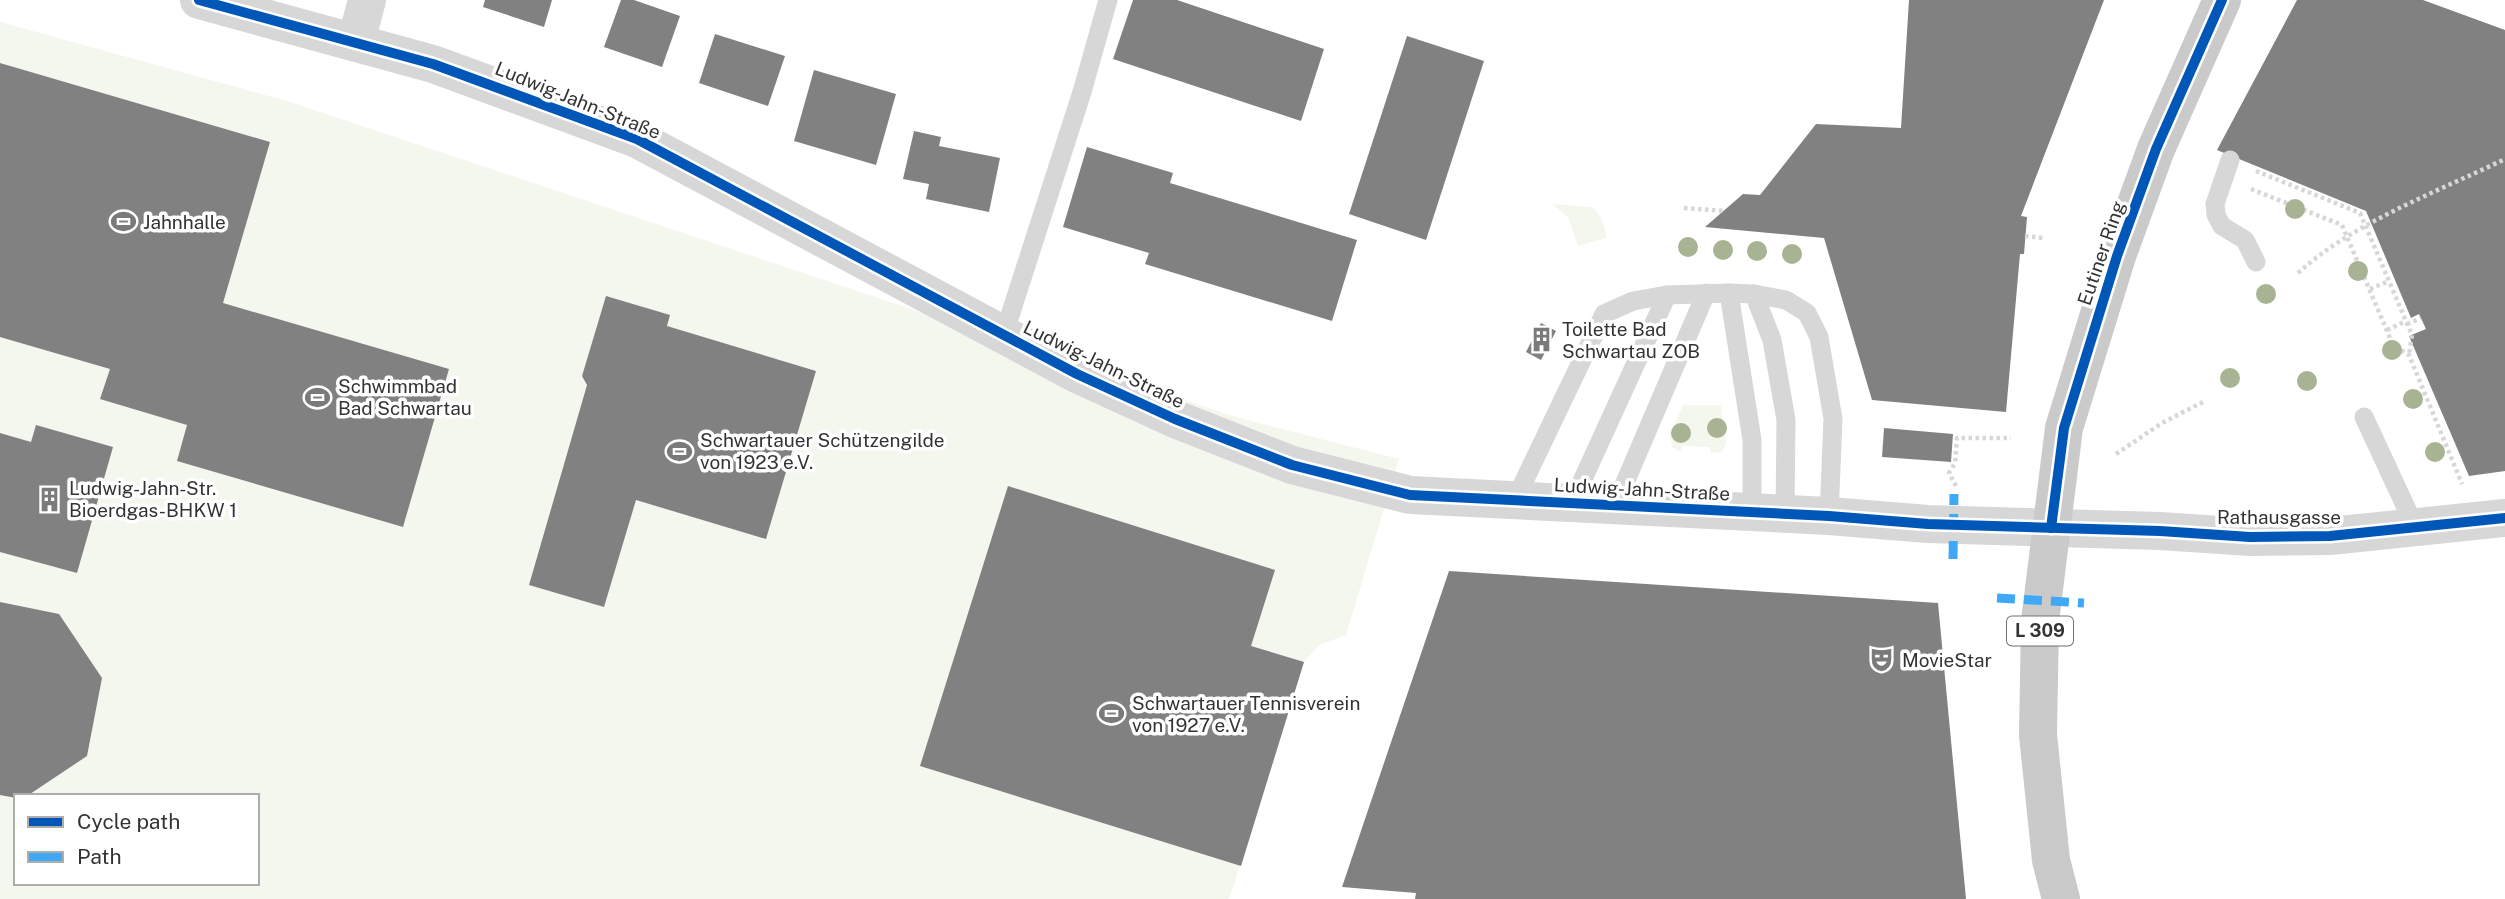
<svg xmlns="http://www.w3.org/2000/svg" width="2505" height="899" font-family="'Public Sans',sans-serif">
<style>
.green{fill:#f4f7ee;fill-rule:evenodd}
.building{fill:#818181}
.lines{fill:none;stroke-linecap:round;stroke-linejoin:round}
.path{stroke:#d7d7d7;stroke-width:4.5;stroke-dasharray:3.5 3.5;stroke-linecap:butt}
.service{stroke:#d7d7d7;stroke-width:19}
.minor{stroke:#d7d7d7;stroke-width:38}
.primary{stroke:#cacaca;stroke-width:38}
.quiet{stroke:#3fa9f5;stroke-width:9;stroke-dasharray:18 9;stroke-linecap:butt}
.cycleway-casing{stroke:#fff;stroke-width:15}
.cycleway{stroke:#0057b8;stroke-width:10}
.tree{fill:#a7b393}
.labels{text-anchor:middle;stroke-width:7;stroke-linejoin:round;paint-order:stroke}
.shield{fill:#fff;stroke:#707070;stroke-width:2}
.shield-label{font-size:18px;font-weight:bold;fill:#333}
.street-label{font-size:19px;fill:#333;stroke:#fff}
.poi-label{font-size:19px;fill:#333;stroke:#fff;text-anchor:start}
</style>
<rect width="100%" height="100%" fill="#fff"/>
<g class="green">
<path d="M 0,22 L 287,101 L 1236,417 L 1399,459 L 1346,635 L 1319,645 L 1304,662 L 1230,897 L 1227,899 L 0,899 ZM 16,796 L 257,796 L 257,883 L 16,883 Z"/>
<path d="M 1552,204 L 1592,207 C 1600,213 1607,229 1606,238 L 1578,246 L 1568,217 Z"/>
<polygon points="1683,405 1721,405 1726,443 1722,452 1711,453 1710,447 1682,446 1681,452 1672,447 1670,435"/>
</g>
<g class="building">
<polygon points="485,0 552,0 544,27 483,7"/>
<polygon points="621,0 634,0 680,16 662,67 604,47"/>
<polygon points="1133,0 1177,0 1324,49 1301,121 1113,59"/>
<polygon points="1909,0 2104,0 2021,216 2027,217 2024,254 2020,254 2006,412 1872,400 1824,238 1705,227 1743,194 1760,195 1816,124 1901,128"/>
<polygon points="2297,0 2423,0 2505,30 2505,471 2469,476 2409,336 2426,329 2419,314 2411,318 2366,211 2217,150"/>
<polygon points="715,34 785,56 768,106 699,83"/>
<polygon points="1407,36 1484,61 1426,240 1349,214"/>
<polygon points="0,63 270,142 223,303 449,369 403,527 177,461 187,425 100,399 110,369 0,337"/>
<polygon points="814,70 896,94 876,165 794,141"/>
<polygon points="914,131 941,137 939,146 1000,158 989,212 926,199 929,184 903,179"/>
<polygon points="1087,147 1173,173 1170,183 1357,240 1332,321 1145,264 1149,253 1063,227"/>
<polygon points="606,296 670,315 667,326 816,371 766,539 636,500 604,607 529,585 587,385 582,376"/>
<polygon points="1541,323 1556,331 1541,360 1526,352"/>
<polygon points="36,425 113,447 77,573 0,552 0,433 31,442"/>
<polygon points="1884,428 1953,434 1951,462 1882,457"/>
<polygon points="1008,486 1275,570 1251,646 1304,662 1241,866 920,766"/>
<polygon points="1449,571 1938,603 1966,899 1415,899 1416,893 1342,887"/>
<polygon points="0,602 59,614 102,678 87,756 27,796 16,796 16,798 0,795"/>
</g>
<g class="lines">
<g class="path">
<polyline points="2256,171 2360,213 2412,335 2409,355"/>
<polyline points="2251,189 2342,225 2393,345 2409,355 2462,484"/>
<polyline points="1684,208 1725,211"/>
<polyline points="2025,236 2043,238"/>
<path d="M 2298,273 C 2354,222 2437,192 2505,159"/>
<polyline points="2370,289 2389,281"/>
<polyline points="2407,324 2421,318"/>
<polyline points="2387,330 2406,321"/>
<polyline points="2116,454 2162,423 2205,401"/>
<polyline points="1956,486 1949,473 1955,463 1957,438 2011,438"/>
</g>
<g class="service">
<polyline points="2230,160 2215,204 2216,215 2222,226 2245,240 2256,262"/>
<polyline points="1729,293 1752,440 1752,513"/>
<polyline points="1754,294 1772,340 1786,420 1785,515"/>
<polyline points="1004,334 1082,92 1108,0"/>
<polyline points="2364,417 2416,529"/>
<polyline points="1515,500 1604,314 1633,301 1667,295 1729,293 1754,294 1786,300 1807,313 1819,337 1833,419 1829,516"/>
<polyline points="1572,503 1667,295"/>
<polyline points="1615,506 1706,293"/>
</g>
<g class="minor">
<polyline points="199,0 433,64 637,139 1077,374 1175,419 1292,465 1410,495 1829,516 1928,524 2160,531 2250,537 2330,536 2505,518"/>
<polyline points="356,42 367,0"/>
</g>
<polyline class="primary" points="2061,899 2051,860 2038,735 2040,621 2064,428 2117,256 2156,149 2222,0"/>
<g class="quiet">
<polyline points="1953,559 1954,494"/>
<polyline points="1997,598 2084,603"/>
</g>
<defs>
<g id="cycleway">
<polyline points="199,0 433,64 637,139 1077,374 1175,419 1292,465 1410,495 1829,516 1928,524 2160,531 2250,537 2330,536 2505,518"/>
<polyline points="2051,528 2064,428 2117,256 2156,149 2222,0"/>
</g>
</defs>
<use href="#cycleway" class="cycleway-casing"/>
<use href="#cycleway" class="cycleway"/>
</g>
<g class="tree">
<circle cx="2295" cy="209" r="10"/>
<circle cx="1688" cy="247" r="10"/>
<circle cx="1723" cy="250" r="10"/>
<circle cx="1757" cy="251" r="10"/>
<circle cx="1792" cy="254" r="10"/>
<circle cx="2358" cy="271" r="10"/>
<circle cx="2266" cy="294" r="10"/>
<circle cx="2392" cy="350" r="10"/>
<circle cx="2230" cy="378" r="10"/>
<circle cx="2307" cy="381" r="10"/>
<circle cx="2413" cy="399" r="10"/>
<circle cx="1717" cy="428" r="10"/>
<circle cx="1681" cy="433" r="10"/>
<circle cx="2435" cy="452" r="10"/>
</g>
<defs>
<symbol id="stadium-bare" viewBox="-9 -9 18 18"><path d="M0-5a6.5 5 0 1 0 0 10a6.5 5 0 1 0 0-10ZM-3.5-1.8h7v3.6h-7Z" fill="#7a7a7a" stroke="#fff" stroke-width="2.5" paint-order="stroke"/></symbol>
<symbol id="building-bare" viewBox="-9 -9 18 18"><path d="M-4-6H4V6H1V3H-1V6H-4ZM-2.5-4.3h1.7v1.8h-1.7ZM.8-4.3h1.7v1.8H.8ZM-2.5-1h1.7V.8h-1.7ZM.8-1h1.7V.8H.8Z" fill="#7a7a7a" stroke="#fff" stroke-width="2.5" paint-order="stroke"/></symbol>
<symbol id="theatre-bare" viewBox="-9 -9 18 18"><path d="M-5-5.5Q0-4 5-5.5V0Q5 5 0 6Q-5 5-5 0ZM-3.3-2.5H-1v1.5H-3.3ZM1-2.5H3.3v1.5H1ZM-2.8 1Q0 5.5 2.8 1Z" fill="#7a7a7a" stroke="#fff" stroke-width="2.5" paint-order="stroke"/></symbol>
</defs>
<g fill-rule="evenodd">
<use href="#stadium-bare" x="106" y="204" width="35" height="35"/>
<use href="#building-bare" x="1524" y="322" width="35" height="35"/>
<use href="#stadium-bare" x="300" y="380" width="35" height="35"/>
<use href="#stadium-bare" x="662" y="434" width="35" height="35"/>
<use href="#building-bare" x="32" y="482" width="35" height="35"/>
<use href="#theatre-bare" x="1864" y="642" width="35" height="35"/>
<use href="#stadium-bare" x="1094" y="696" width="35" height="35"/>
</g>
<g class="labels">
<rect class="shield" x="2007" y="616.5" width="66" height="29" rx="5"/>
<g class="shield-label">
<text x="2040" y="637">L 309</text>
</g>
<g class="street-label">
<text transform="translate(578 100) rotate(22)" y="7">Ludwig-Jahn-Straße</text>
<text transform="translate(2101 253) rotate(-71)" y="7">Eutiner Ring</text>
<text transform="translate(1104 364) rotate(26)" y="7">Ludwig-Jahn-Straße</text>
<text transform="translate(1642 489) rotate(3)" y="7">Ludwig-Jahn-Straße</text>
<text x="2279" y="524">Rathausgasse</text>
</g>
<g class="poi-label">
<text x="143" y="229">Jahnhalle</text>
<text x="1562" y="336">Toilette Bad<tspan x="1562" dy="22">Schwartau ZOB</tspan></text>
<text x="338" y="393">Schwimmbad<tspan x="338" dy="22">Bad Schwartau</tspan></text>
<text x="700" y="447">Schwartauer Schützengilde<tspan x="700" dy="22">von 1923 e.V.</tspan></text>
<text x="69" y="495">Ludwig-Jahn-Str.<tspan x="69" dy="22">Bioerdgas-BHKW 1</tspan></text>
<text x="1902" y="667">MovieStar</text>
<text x="1132" y="710">Schwartauer Tennisverein<tspan x="1132" dy="22">von 1927 e.V.</tspan></text>
</g>
</g>
<rect x="14" y="794" width="245" height="91" fill="#ffffff" stroke="#adadad" stroke-width="2"/>
<rect x="28" y="817" width="35" height="10" fill="#0057b8" stroke="#adadad" stroke-width="2"/>
<text x="77" y="829" font-size="21" fill="#333333">Cycle path</text>
<rect x="28" y="852" width="35" height="10" fill="#3fa9f5" stroke="#adadad" stroke-width="2"/>
<text x="77" y="864" font-size="21" fill="#333333">Path</text>
</svg>
